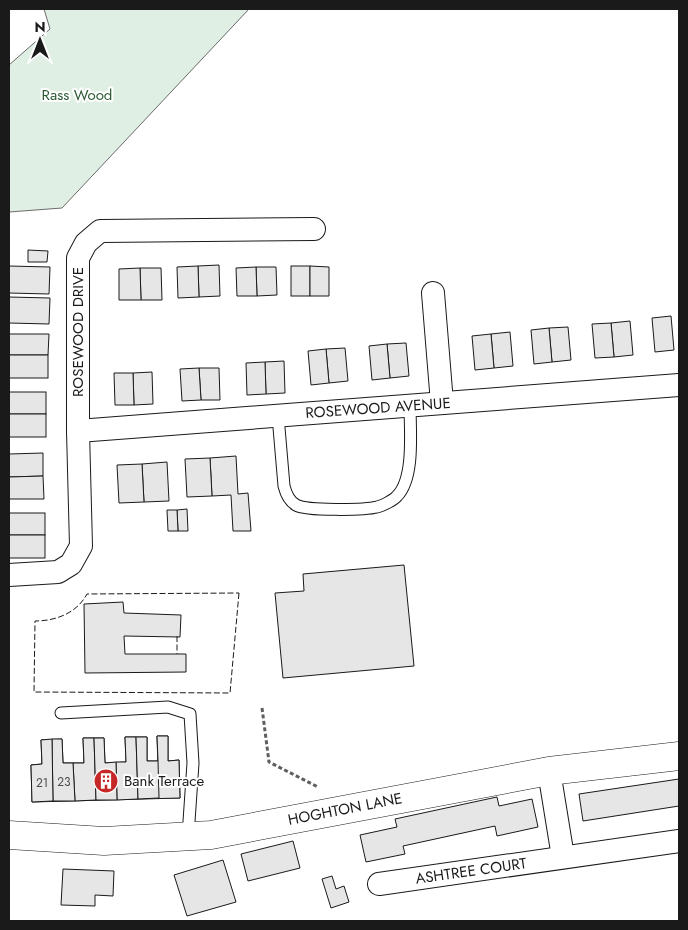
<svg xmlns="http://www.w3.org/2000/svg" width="688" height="930" font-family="Jost,sans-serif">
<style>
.green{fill:#e0efe3;stroke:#6a6a6a}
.building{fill:#e6e6e6;stroke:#1a1a1a}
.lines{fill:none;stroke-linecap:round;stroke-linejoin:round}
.service-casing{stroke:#1a1a1a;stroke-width:13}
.minor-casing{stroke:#1a1a1a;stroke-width:24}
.primary-casing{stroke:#1a1a1a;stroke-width:29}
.path{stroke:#5f5f5f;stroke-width:3;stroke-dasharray:4 2.5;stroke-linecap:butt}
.service{stroke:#fff;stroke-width:11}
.minor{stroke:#fff;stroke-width:22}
.primary{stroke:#fff;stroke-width:28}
.fence{stroke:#1a1a1a;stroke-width:1;stroke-dasharray:6 2.5;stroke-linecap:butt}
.labels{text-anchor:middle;stroke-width:4;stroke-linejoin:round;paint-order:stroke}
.number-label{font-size:12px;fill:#4d4d4d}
.park-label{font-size:15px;fill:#2b5a34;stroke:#fff}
.street-label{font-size:15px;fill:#1a1a1a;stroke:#fff}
.poi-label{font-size:15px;fill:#1a1a1a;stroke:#fff;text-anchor:start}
</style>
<rect width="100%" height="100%" fill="#fff"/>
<polygon class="green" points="44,9 249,9 62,208 9,212 9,65 50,29"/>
<g class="building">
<polygon points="28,250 48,251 47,262 28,262"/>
<polygon points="219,265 220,296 199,297 198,266"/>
<polygon points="9,266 50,267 49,294 9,293"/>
<polygon points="198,266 199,297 178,298 177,267"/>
<rect x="291" y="266" width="19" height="30"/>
<polygon points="310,266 329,267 329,296 310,296"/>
<polygon points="256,267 276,267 277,295 257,296"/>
<polygon points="256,267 257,296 237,296 236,268"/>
<polygon points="140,268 161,268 162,300 141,300"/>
<polygon points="140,268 141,300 119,300 119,269"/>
<polygon points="9,297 50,298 49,324 9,323"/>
<polygon points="671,316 674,350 655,352 652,318"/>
<polygon points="630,321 633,355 614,357 611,323"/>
<polygon points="611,323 614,357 595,358 592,324"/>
<polygon points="568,327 571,360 552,362 549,328"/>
<polygon points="549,328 552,362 534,364 531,330"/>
<polygon points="510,332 513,366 494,368 491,334"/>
<polygon points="9,334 49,334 48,355 9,355"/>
<polygon points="491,334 494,368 475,370 472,336"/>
<polygon points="406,343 409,376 390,378 387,344"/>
<polygon points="387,344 390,378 372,380 369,346"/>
<polygon points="345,348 348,381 329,383 326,349"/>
<polygon points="326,349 329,383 311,385 308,351"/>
<rect x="9" y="355" width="39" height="23"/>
<polygon points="284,361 285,393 266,394 265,362"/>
<polygon points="265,362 266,394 247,395 246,363"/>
<polygon points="199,368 219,368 220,400 201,400"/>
<polygon points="199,368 201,400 182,401 180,369"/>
<polygon points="152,372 153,404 134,405 133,373"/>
<polygon points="114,373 133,373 134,405 115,405"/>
<rect x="9" y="392" width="37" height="22"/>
<rect x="9" y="414" width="37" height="23"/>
<polygon points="43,453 43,476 9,477 9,454"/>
<polygon points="236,456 238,494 248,493 251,531 233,531 231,495 212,496 210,458"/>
<polygon points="210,458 212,496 187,497 185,459"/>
<polygon points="167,462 169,501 144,502 142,464"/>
<polygon points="142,464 144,502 119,503 117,465"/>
<polygon points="43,476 44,499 9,499 9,477"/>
<polygon points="187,509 188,531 178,531 177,510"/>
<polygon points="167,510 177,510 178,531 168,531"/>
<rect x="9" y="513" width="36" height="22"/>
<rect x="9" y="535" width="36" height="23"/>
<polygon points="404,565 414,666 283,678 275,593 304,591 303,574"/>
<polygon points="123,602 124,613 181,615 180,637 124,636 125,654 186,654 186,672 85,673 84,604"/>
<polygon points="157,736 168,736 168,761 179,760 180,798 159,798"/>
<polygon points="157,736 168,736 168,761 179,760 180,798 32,802 31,765 42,764 41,740 62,739 63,763 84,763 83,738 104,738 105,763 126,762 125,737 147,737 147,761 158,761"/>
<polygon points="125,737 136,737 138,799 117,800 116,762 126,762"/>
<polygon points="136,737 147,737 147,761 158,761 159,798 138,799"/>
<polygon points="83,738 94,738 96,800 75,801 73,763 84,763"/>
<polygon points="94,738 104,738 105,763 116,762 117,800 96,800"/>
<polygon points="52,739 62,739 63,763 73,763 75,801 53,801"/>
<polygon points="52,739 53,801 32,802 31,765 42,764 41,740"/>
<polygon points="679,779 679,806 583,821 579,794"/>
<polygon points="497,797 499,806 532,799 538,827 497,836 495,826 403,846 405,854 366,862 360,835 397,827 395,819"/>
<polygon points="293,841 300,868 248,881 241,854"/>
<polygon points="223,860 236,902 187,916 174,875"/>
<polygon points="63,869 114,871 113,896 95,895 95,906 61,905"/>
<polygon points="332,876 336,889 344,886 349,902 331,908 322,879"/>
</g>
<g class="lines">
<defs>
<g id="service">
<path d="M 278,416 L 284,486 C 286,494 289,501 296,505 C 306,511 365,510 377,507 C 382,506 394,500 397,496 C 415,478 410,430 410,406"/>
<polyline points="61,713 168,707 190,714 193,763 188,836"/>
</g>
<g id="minor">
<polyline points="433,293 442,403"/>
<polyline points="78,431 679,385"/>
<polyline points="9,575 58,572 71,564 81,546 78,431 78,258 86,243 100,231 314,229"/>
<polyline points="549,771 563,857"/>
<polyline points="379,884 679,841"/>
</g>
<polyline id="primary" points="9,835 104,841 211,835 549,771 679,756"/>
</defs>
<use href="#service" class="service-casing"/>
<use href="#minor" class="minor-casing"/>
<use href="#primary" class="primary-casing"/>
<polyline class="path" points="262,708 269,762 318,787"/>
<use href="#service" class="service"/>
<use href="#minor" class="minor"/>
<use href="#primary" class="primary"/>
<g class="fence">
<path d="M 239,593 L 230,693 L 34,692 L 35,621 C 56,621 77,613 87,594 Z"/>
<polyline points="177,636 177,654"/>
</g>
</g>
<defs>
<symbol id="building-disc" viewBox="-11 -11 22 22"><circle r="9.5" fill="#c62828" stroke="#fff"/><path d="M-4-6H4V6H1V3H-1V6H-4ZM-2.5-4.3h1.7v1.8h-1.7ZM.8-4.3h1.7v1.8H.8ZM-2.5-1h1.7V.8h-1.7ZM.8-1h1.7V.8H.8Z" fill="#fff"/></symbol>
</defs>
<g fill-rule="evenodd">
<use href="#building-disc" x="92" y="767" width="28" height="28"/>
</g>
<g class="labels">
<g class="number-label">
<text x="64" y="786">23</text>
<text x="42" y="787">21</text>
</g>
<g class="park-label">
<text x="77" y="100">Rass Wood</text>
</g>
<g class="street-label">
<text transform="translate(78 332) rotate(-90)" y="5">ROSEWOOD DRIVE</text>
<text transform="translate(378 408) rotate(-4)" y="5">ROSEWOOD AVENUE</text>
<text transform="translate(345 809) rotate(-11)" y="5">HOGHTON LANE</text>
<text transform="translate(471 871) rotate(-8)" y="5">ASHTREE COURT</text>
</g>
<g class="poi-label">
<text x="124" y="786">Bank Terrace</text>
</g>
</g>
<rect width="688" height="930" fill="none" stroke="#1a1a1a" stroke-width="20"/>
<g transform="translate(40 40)" stroke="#ffffff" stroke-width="4" paint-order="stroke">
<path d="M0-4L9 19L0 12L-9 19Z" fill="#1a1a1a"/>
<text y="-8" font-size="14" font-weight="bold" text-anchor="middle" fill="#1a1a1a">N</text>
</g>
</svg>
